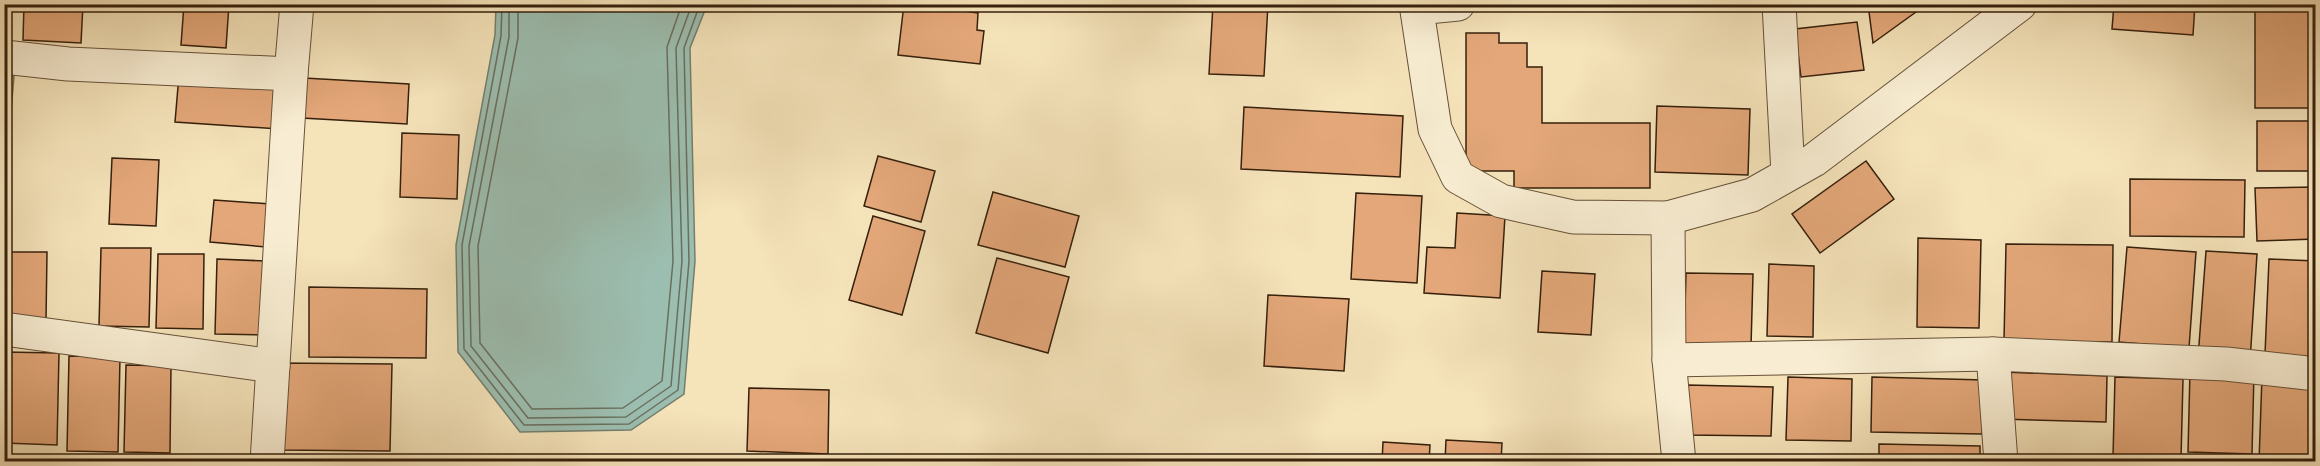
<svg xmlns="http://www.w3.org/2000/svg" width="2320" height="466" font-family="'Old Standard TT',serif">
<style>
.green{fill:#c0c38c;stroke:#7b724c;stroke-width:1.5}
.water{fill:#9cbeb0;stroke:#737f6e;stroke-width:1.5}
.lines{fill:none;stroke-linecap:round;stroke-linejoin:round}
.shore{stroke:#696f5e;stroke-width:1.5}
.building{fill:#e3a779;stroke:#36200c;stroke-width:1.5}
.street-casing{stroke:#665138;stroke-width:35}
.street{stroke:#f8edd2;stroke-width:33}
</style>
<rect width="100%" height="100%" fill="#f5e3ba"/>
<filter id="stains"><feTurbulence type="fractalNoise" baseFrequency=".00333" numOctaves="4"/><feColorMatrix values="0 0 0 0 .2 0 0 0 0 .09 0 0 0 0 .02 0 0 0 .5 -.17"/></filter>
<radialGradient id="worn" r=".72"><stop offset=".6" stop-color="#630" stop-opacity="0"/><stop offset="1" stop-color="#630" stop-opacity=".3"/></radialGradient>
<polygon class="green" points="5,74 14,76 5,182 4,74"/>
<polygon class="water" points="496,5 707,5 690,48 695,261 684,394 631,430 520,432 458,352 456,245 495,35"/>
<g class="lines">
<g class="shore">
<polyline points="502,4 501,36 462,245 464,349 524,425 629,424 678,390 689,261 684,48 700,4"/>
<polyline points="509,4 509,37 469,246 471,346 528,418 626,417 671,386 682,261 676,48 692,4"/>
<polyline points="518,4 518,38 478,246 480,343 532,409 623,408 662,381 673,261 667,47 682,4"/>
</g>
</g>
<g class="building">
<polygon points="24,4 83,4 81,43 23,40"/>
<polygon points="184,4 229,4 226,48 181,45"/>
<polygon points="904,4 951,4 951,9 978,13 977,30 984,31 980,64 898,55"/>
<polygon points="1213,4 1268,4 1264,76 1209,74"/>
<polygon points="1868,4 1927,4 1873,43"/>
<polygon points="2114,4 2195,4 2193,35 2112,29"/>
<rect x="2255" y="4" width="60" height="104"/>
<polygon points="1857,22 1864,70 1801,77 1795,29"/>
<polygon points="1466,33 1499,33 1499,43 1527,43 1527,67 1542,67 1542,123 1650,123 1650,188 1514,188 1514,171 1466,171"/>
<polygon points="179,75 282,82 279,129 175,122"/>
<polygon points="304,78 409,84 407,124 302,118"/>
<polygon points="1657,106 1750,109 1748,175 1655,172"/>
<polygon points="1244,107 1403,116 1400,177 1241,169"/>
<rect x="2257" y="121" width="59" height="50"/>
<polygon points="402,133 459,135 457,199 400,197"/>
<polygon points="878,156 935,171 921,222 864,206"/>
<polygon points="112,158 159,160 156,226 109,224"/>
<polygon points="1866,161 1894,199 1820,253 1792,214"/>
<polygon points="2130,179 2245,180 2244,237 2130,236"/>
<polygon points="2316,187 2316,239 2257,241 2255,188"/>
<polygon points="993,192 1079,216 1065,267 978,245"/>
<polygon points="1356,193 1422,196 1417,283 1351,279"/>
<polygon points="214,200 270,204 266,247 210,242"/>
<polygon points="1457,213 1505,216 1500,298 1424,293 1427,247 1455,248"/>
<polygon points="873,216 925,231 902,315 849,300"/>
<polygon points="1918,238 1981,240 1979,328 1917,327"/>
<polygon points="2006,244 2113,245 2112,342 2004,341"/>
<polygon points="2127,247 2196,252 2189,348 2119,342"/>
<polygon points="101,248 151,248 149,327 99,326"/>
<polygon points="2206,251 2257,254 2250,361 2198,358"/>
<polygon points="4,252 47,252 46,321 4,320"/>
<polygon points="158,254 204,254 203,329 156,328"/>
<polygon points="997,258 1069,277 1048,353 976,333"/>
<polygon points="217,259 265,261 263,335 215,334"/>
<polygon points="2269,259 2316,261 2316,357 2265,354"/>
<polygon points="1769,264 1814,266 1813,337 1767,336"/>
<polygon points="1542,271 1595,274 1591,335 1538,332"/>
<polygon points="1686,273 1753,274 1751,347 1684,345"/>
<polygon points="309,287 427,289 426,358 309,357"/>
<polygon points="1268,295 1349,299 1344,371 1264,366"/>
<polygon points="4,352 59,353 57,445 4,443"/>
<polygon points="69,356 120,357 118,452 67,451"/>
<polygon points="278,363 392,364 390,451 278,450"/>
<polygon points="126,365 171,366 170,453 124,452"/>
<polygon points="2190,371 2254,372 2252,454 2188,452"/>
<polygon points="2003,372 2107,376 2106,422 2001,419"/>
<polygon points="2262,376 2316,377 2316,462 2259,462"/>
<polygon points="1788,377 1852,379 1851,441 1786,440"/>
<polygon points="1872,377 1984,380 1982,434 1871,432"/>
<polygon points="2115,377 2183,379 2181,459 2113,457"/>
<polygon points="1687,385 1773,387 1771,436 1686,435"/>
<polygon points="749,388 829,390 828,454 747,451"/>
<polygon points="1446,440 1502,443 1501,462 1445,462"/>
<polygon points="1383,442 1430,445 1429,462 1382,462"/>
<polygon points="1879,444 1980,446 1980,462 1879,462"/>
<polygon points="2015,459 2106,462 2015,462"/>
</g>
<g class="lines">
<defs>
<g id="street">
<polyline points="1416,4 1435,129 1458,177 1501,201 1573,217 1668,218 1752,195 1814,160 2020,4"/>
<polyline points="1779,4 1788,174"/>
<polyline points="1417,8 1458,4"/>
<polyline points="4,57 68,64 291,74 267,462"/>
<polyline points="291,74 297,4"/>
<polyline points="1668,218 1669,360 1679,462"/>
<polyline points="4,329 273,366"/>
<polyline points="1993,354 2001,462"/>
<polyline points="1669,360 1993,354 2226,364 2316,374"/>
</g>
</defs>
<use href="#street" class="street-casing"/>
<use href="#street" class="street"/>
</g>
<rect width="2320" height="466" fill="none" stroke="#f5e3ba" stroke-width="24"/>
<rect x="6" y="6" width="2308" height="454" fill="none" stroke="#36200c" stroke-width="3"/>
<rect x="12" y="12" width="2296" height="442" fill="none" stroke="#36200c" stroke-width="1.5"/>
<rect width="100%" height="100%" filter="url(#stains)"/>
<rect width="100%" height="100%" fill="url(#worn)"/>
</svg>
